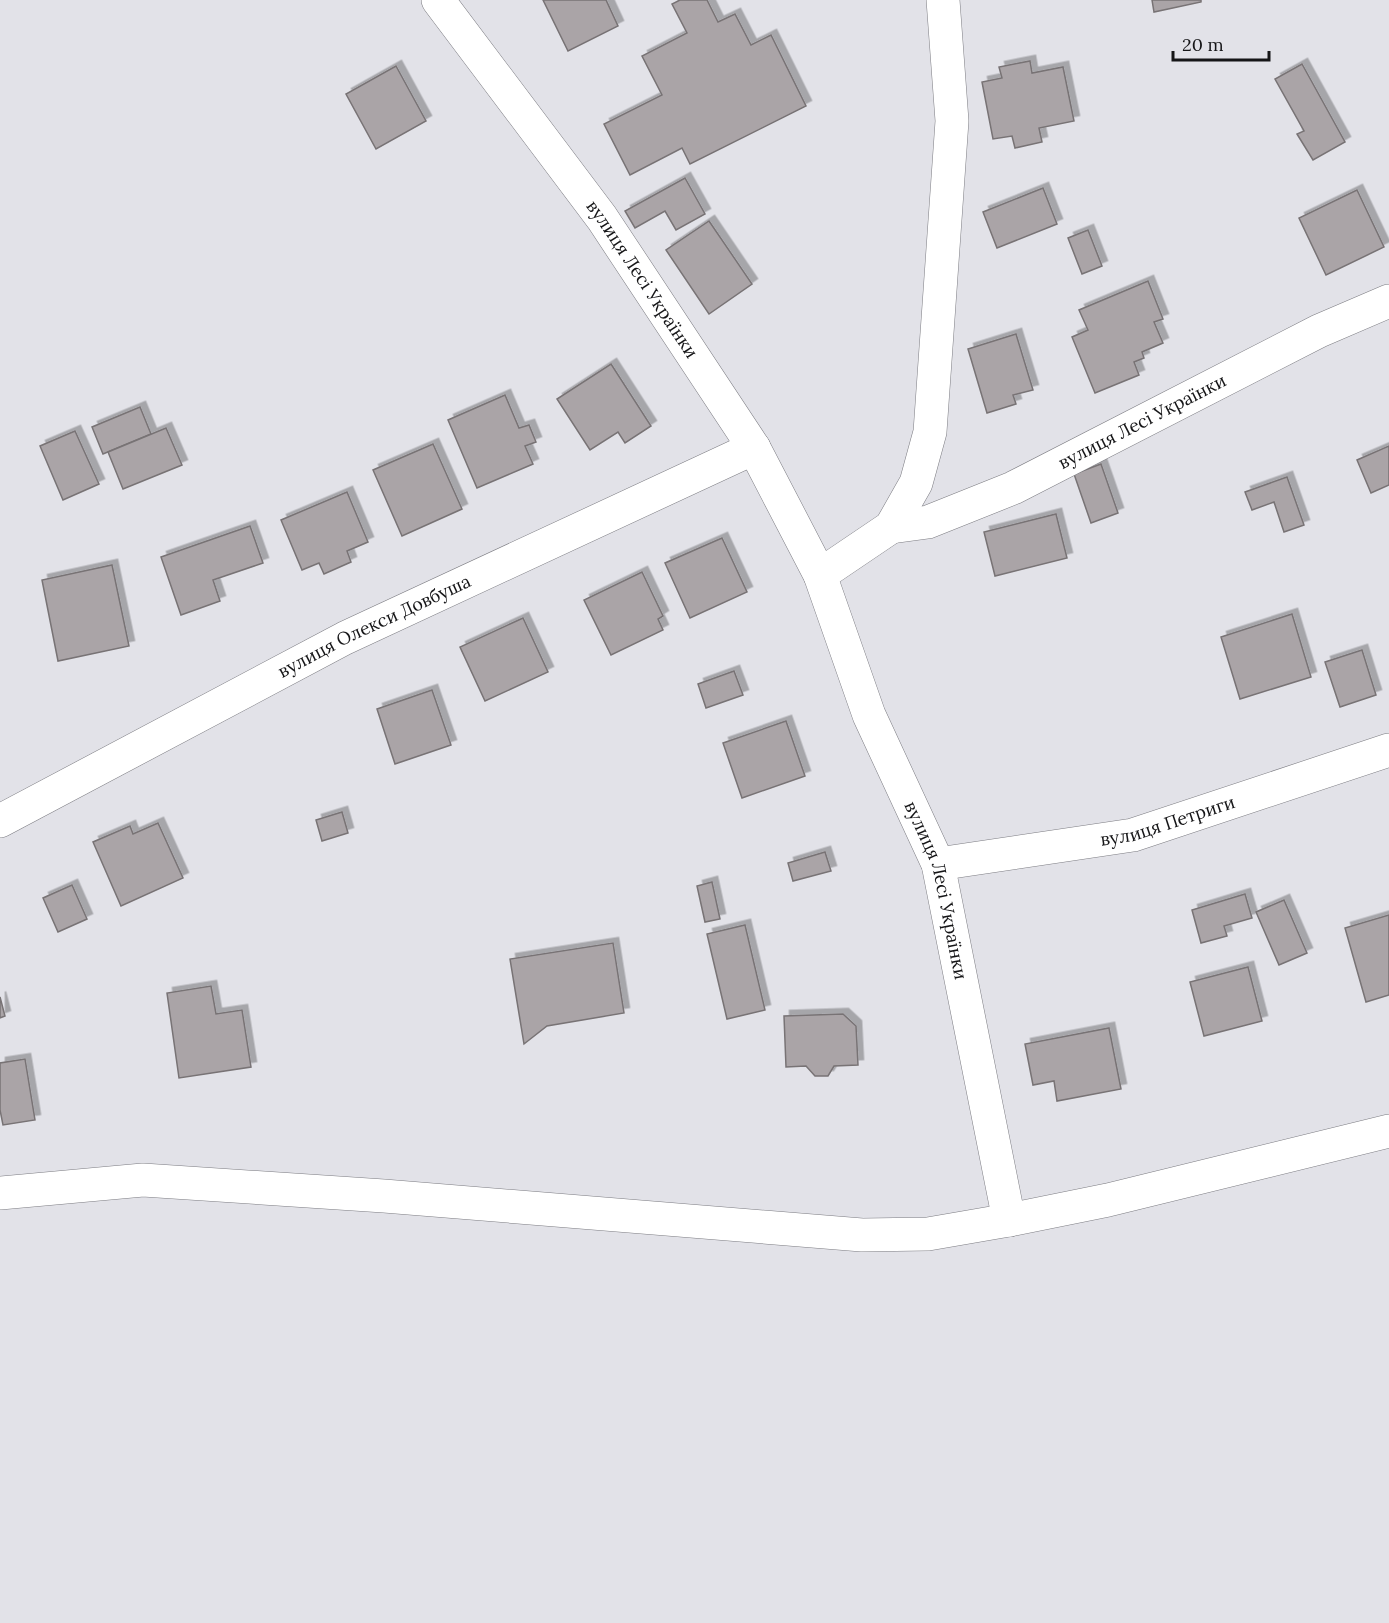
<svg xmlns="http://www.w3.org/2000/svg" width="1389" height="1623" font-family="Lora,serif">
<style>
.building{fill:#aaa4a7;stroke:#787375;stroke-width:1.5;filter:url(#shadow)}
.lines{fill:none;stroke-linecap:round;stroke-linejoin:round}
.street-casing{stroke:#7c7c82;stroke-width:34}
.street{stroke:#fff;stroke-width:33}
.labels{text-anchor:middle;stroke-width:4.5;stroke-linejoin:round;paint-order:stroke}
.street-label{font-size:18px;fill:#151517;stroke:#e2e2e8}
</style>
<defs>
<filter id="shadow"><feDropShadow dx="5.5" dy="-5.5" stdDeviation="0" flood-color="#0004"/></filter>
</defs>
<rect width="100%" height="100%" fill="#e2e2e8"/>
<g class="building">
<polygon points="543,0 606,0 618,26 568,51"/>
<polygon points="680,0 707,0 718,22 735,14 751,45 771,35 806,106 690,164 682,148 630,175 604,124 662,95 642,56 687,33 672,4"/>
<polygon points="1152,0 1201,0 1201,2 1154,12"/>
<polygon points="1030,61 1032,73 1063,67 1074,121 1039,128 1042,142 1015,148 1012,136 993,139 982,82 1002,78 999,67"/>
<polygon points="1302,64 1345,142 1313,160 1297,134 1304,131 1275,79"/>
<polygon points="396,66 426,121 376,149 346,94"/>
<polygon points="685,178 705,214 676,230 665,211 635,228 625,211"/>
<polygon points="1043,188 1057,224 997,248 983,212"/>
<polygon points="1357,190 1384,247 1326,275 1299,218"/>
<polygon points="709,221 752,284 709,314 666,250"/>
<polygon points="1088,230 1102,266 1082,274 1068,238"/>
<polygon points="1148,281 1163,319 1154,322 1163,343 1142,352 1144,358 1134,362 1139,375 1095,393 1072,337 1088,330 1079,310"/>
<polygon points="1016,334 1033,390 1013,395 1016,404 987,413 968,349"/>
<polygon points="611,364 651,426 625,443 618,432 590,450 557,399"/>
<polygon points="505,395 519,428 529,425 536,442 525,446 533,464 477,488 448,420"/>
<polygon points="140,407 151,434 103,454 92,427"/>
<polygon points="166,428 182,465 123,489 108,452"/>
<polygon points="75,431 99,484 63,500 40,446"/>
<polygon points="433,444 462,509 402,536 373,470"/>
<polygon points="1389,446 1389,485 1371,493 1357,460"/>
<polygon points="1101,464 1118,513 1091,523 1074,474"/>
<polygon points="1287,477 1304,525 1284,532 1274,502 1252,510 1245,492"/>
<polygon points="347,492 368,542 347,551 351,562 324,574 319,563 302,570 281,520"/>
<polygon points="1056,514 1067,558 995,576 984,532"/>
<polygon points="250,526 263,563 213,580 220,601 181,615 161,557"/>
<polygon points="722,538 747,592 690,618 665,563"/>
<polygon points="112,565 129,646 58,661 42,580"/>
<polygon points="642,572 663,616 658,619 663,630 611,655 584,600"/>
<polygon points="1292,614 1311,677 1240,699 1221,637"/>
<polygon points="523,618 548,672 485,701 460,647"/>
<polygon points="1362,650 1376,695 1340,707 1325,662"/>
<polygon points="734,671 743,695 706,708 698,684"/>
<polygon points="432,690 451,745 395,764 377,709"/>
<polygon points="786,721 805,776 742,798 723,743"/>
<polygon points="342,812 348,833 322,841 316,820"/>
<polygon points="158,823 183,878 121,906 93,842 130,826 133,834"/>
<polygon points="825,852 831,871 793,881 788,863"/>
<polygon points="712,882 720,919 705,922 697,886"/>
<polygon points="72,885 87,919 58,932 43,898"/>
<polygon points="1245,894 1252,918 1224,926 1227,936 1201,943 1192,910"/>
<polygon points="1284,900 1307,953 1279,965 1256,912"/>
<polygon points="1389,915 1389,995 1366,1002 1345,928"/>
<polygon points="745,925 765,1010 727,1019 707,934"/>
<polygon points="613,943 624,1013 547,1026 524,1044 510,959"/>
<polygon points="1248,967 1262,1021 1204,1036 1190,982"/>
<polygon points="211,986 216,1014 242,1010 251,1067 179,1078 167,993"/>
<polygon points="0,997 5,1016 0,1018"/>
<polygon points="843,1014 856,1026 858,1065 834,1066 828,1076 815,1076 806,1066 786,1067 784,1016"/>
<polygon points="1109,1028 1121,1089 1057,1101 1054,1081 1033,1085 1025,1044"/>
<polygon points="25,1059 35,1120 3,1125 0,1110 0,1063"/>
</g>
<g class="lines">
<defs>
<g id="street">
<path id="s1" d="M 438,0 L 602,218 L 754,448 L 820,575 L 869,715 L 938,864 L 1009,1220"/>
<path id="s2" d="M 891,527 L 928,522 L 1013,488 L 1319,331 L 1389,301"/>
<polyline points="820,575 891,527 916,483 930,432 952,121 943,0"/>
<path id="s3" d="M 0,821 L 345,638 L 754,448"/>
<path id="s4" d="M 938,864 L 1133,835 L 1389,750"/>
<polyline points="0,1193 143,1180 384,1196 862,1235 928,1234 1009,1220 1108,1200 1389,1131"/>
</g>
</defs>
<use href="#street" class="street-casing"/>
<use href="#street" class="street"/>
</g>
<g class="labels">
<g class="street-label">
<text dy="6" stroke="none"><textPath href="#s1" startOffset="346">вулиця Лесі Українки</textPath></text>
<text dy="6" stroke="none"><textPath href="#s2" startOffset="274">вулиця Лесі Українки</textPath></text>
<text dy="6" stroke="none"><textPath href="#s3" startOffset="422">вулиця Олекси Довбуша</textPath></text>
<text dy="6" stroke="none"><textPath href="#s4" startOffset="234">вулиця Петриги</textPath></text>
<text dy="6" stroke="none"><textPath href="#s1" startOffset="1029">вулиця Лесі Українки</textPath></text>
</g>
</g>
<path d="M1173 51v9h96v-9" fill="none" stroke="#151517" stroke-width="3"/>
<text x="1182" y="51" font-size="18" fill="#151517" stroke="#e2e2e8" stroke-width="4.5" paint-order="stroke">20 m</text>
</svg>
